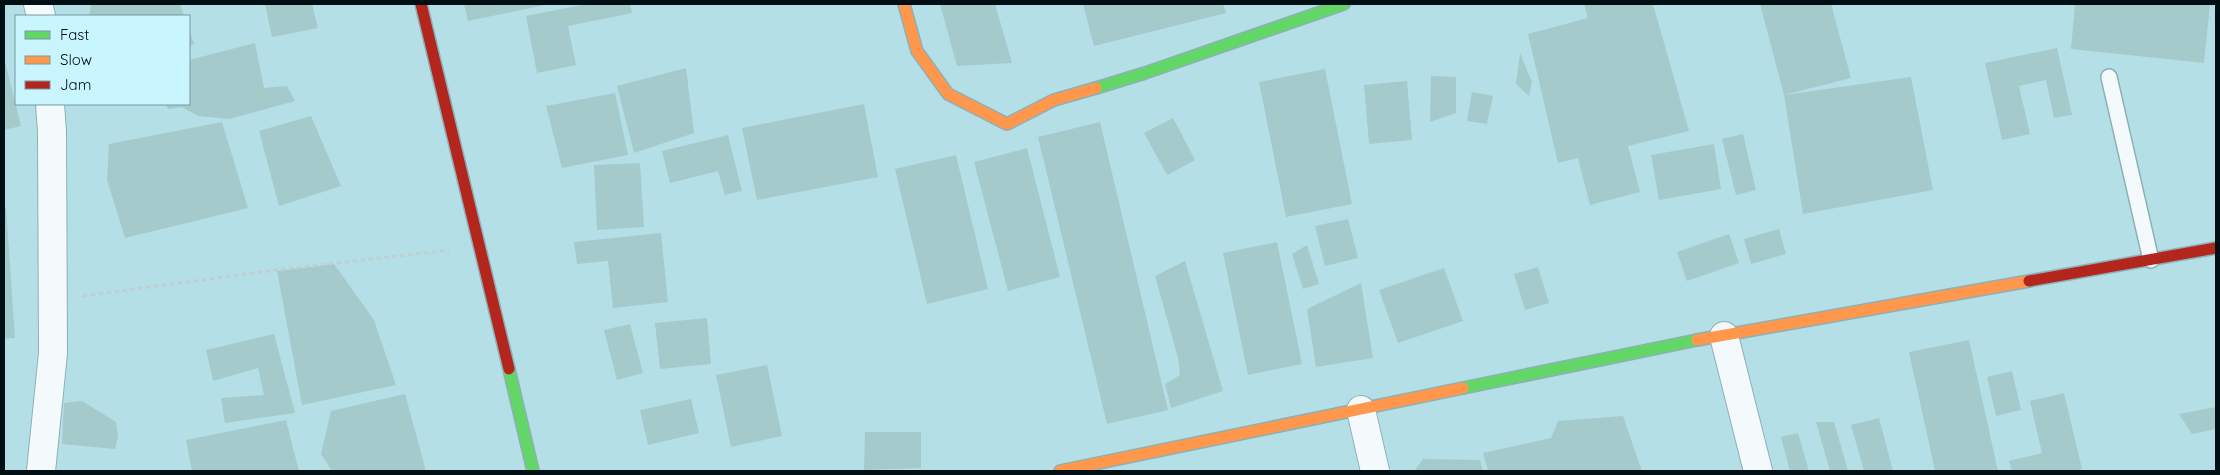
<svg xmlns="http://www.w3.org/2000/svg" width="2220" height="475" font-family="Quicksand,sans-serif">
<style>
.building{fill:#a4cacc}
.lines{fill:none;stroke-linecap:round;stroke-linejoin:round}
.lane-casing{stroke:#8db0b6;stroke-width:18}
.street-casing{stroke:#8db0b6;stroke-width:30}
.fast-casing{stroke:#8db0b6;stroke-width:14}
.slow-casing{stroke:#8db0b6;stroke-width:14}
.jam-casing{stroke:#8db0b6;stroke-width:14}
.path{stroke:#c1cdcf;stroke-width:3;stroke-dasharray:4 4;stroke-linecap:butt}
.lane{stroke:#f4fafb;stroke-width:15}
.street{stroke:#f4fafb;stroke-width:28}
.fast{stroke:#63d668;stroke-width:11}
.slow{stroke:#ff974d;stroke-width:11}
.jam{stroke:#b3261e;stroke-width:11}
</style>
<rect width="100%" height="100%" fill="#b5dfe7"/>
<g class="building">
<polygon points="104,4 180,4 184,16 89,16 91,5"/>
<polygon points="265,4 312,4 318,28 272,37"/>
<polygon points="464,4 545,4 545,5 468,21"/>
<polygon points="586,4 630,4 632,13 568,26 576,65 537,73 526,16"/>
<polygon points="940,4 995,4 1012,63 957,66"/>
<polygon points="1083,4 1223,4 1226,13 1094,46"/>
<polygon points="1584,4 1653,4 1689,131 1628,146 1640,192 1590,205 1578,158 1558,163 1528,34 1588,18"/>
<polygon points="1760,4 1831,4 1851,78 1784,95"/>
<polygon points="2075,4 2210,4 2204,63 2071,49"/>
<polygon points="189,29 194,44 189,46"/>
<polygon points="255,43 264,88 287,86 295,101 229,119 198,116 182,107 168,109 166,104 189,104 189,60"/>
<polygon points="2057,48 2072,115 2054,118 2046,80 2019,86 2030,134 2002,140 1985,63"/>
<polygon points="1520,53 1532,82 1529,96 1516,84"/>
<polygon points="4,58 21,126 4,130"/>
<polygon points="686,68 694,133 634,153 617,86"/>
<polygon points="1325,69 1352,204 1286,217 1259,82"/>
<polygon points="1431,76 1456,77 1456,113 1430,122"/>
<polygon points="1911,77 1933,190 1803,214 1784,95"/>
<polygon points="1407,81 1412,140 1369,144 1364,85"/>
<polygon points="1472,92 1493,96 1487,124 1467,121"/>
<polygon points="615,93 628,155 562,168 546,106"/>
<polygon points="864,104 878,177 757,200 742,128"/>
<polygon points="311,116 341,186 279,206 259,131"/>
<polygon points="1173,118 1195,160 1167,175 1144,133"/>
<polygon points="222,122 248,208 125,238 107,180 109,144"/>
<polygon points="1100,122 1168,410 1107,424 1038,137"/>
<polygon points="1743,134 1756,190 1736,195 1722,139"/>
<polygon points="728,135 742,191 725,195 718,171 670,183 662,151"/>
<polygon points="1714,144 1721,189 1659,200 1651,155"/>
<polygon points="1027,148 1060,277 1008,291 974,162"/>
<polygon points="956,155 988,289 927,304 895,169"/>
<polygon points="640,163 644,227 597,230 594,165"/>
<polygon points="4,208 6,208 15,338 4,339"/>
<polygon points="1348,219 1358,258 1325,266 1315,226"/>
<polygon points="1779,229 1786,254 1751,264 1744,239"/>
<polygon points="661,233 668,302 613,308 608,261 577,264 574,242"/>
<polygon points="1729,234 1739,263 1687,281 1677,252"/>
<polygon points="1277,242 1302,364 1248,375 1223,253"/>
<polygon points="1307,245 1319,284 1303,289 1292,254"/>
<polygon points="1185,261 1223,391 1171,408 1165,384 1180,375 1178,358 1155,276"/>
<polygon points="334,264 374,320 396,385 302,405 277,271"/>
<polygon points="1538,267 1549,303 1525,310 1514,274"/>
<polygon points="1444,268 1463,321 1398,343 1379,290"/>
<polygon points="1361,283 1373,358 1316,367 1307,309"/>
<polygon points="707,318 711,364 660,369 655,323"/>
<polygon points="630,324 643,373 617,380 604,330"/>
<polygon points="274,334 295,413 225,423 221,398 264,395 258,368 213,381 206,350"/>
<polygon points="1969,340 1998,471 1935,471 1909,352"/>
<polygon points="767,365 782,436 731,447 716,375"/>
<polygon points="2012,371 2021,410 1996,416 1987,377"/>
<polygon points="2064,393 2082,469 2073,471 2012,471 2009,461 2042,453 2030,401"/>
<polygon points="405,394 426,471 332,471 321,454 331,411"/>
<polygon points="691,399 699,433 648,445 640,410"/>
<polygon points="82,401 116,422 118,437 115,449 62,444 64,403"/>
<polygon points="2216,407 2216,429 2192,434 2179,414"/>
<polygon points="1623,416 1642,471 1488,471 1483,453 1551,438 1558,421"/>
<polygon points="1879,418 1893,471 1864,471 1851,425"/>
<polygon points="286,420 299,471 192,471 186,440"/>
<polygon points="1816,422 1834,422 1848,471 1830,471"/>
<polygon points="865,432 921,432 921,468 864,470"/>
<polygon points="1798,433 1809,471 1790,471 1781,437"/>
<polygon points="1423,459 1480,460 1483,471 1414,471"/>
</g>
<g class="lines">
<defs>
<polyline id="lane" points="2109,77 2151,260"/>
<g id="street">
<polyline points="38,4 41,16"/>
<polyline points="1724,336 1758,471"/>
<polyline points="1361,410 1375,471"/>
<polyline points="41,471 53,353 52,131 50,104"/>
</g>
<g id="fast">
<polyline points="1096,88 1145,73 1344,4"/>
<polyline points="509,369 533,471"/>
<polyline points="1463,388 1697,340"/>
</g>
<g id="slow">
<polyline points="904,4 917,51 948,94 1007,124 1054,100 1096,88"/>
<polyline points="1697,340 2029,281"/>
<polyline points="1060,471 1463,388"/>
</g>
<g id="jam">
<polyline points="421,4 509,369"/>
<polyline points="2029,281 2216,248"/>
</g>
</defs>
<use href="#lane" class="lane-casing"/>
<use href="#street" class="street-casing"/>
<use href="#fast" class="fast-casing"/>
<use href="#slow" class="slow-casing"/>
<use href="#jam" class="jam-casing"/>
<polyline class="path" points="83,296 276,270 449,250"/>
<use href="#lane" class="lane"/>
<use href="#street" class="street"/>
<use href="#fast" class="fast"/>
<use href="#slow" class="slow"/>
<use href="#jam" class="jam"/>
</g>
<rect width="2220" height="475" fill="none" stroke="#000f14" stroke-width="10"/>
<rect x="15" y="15" width="175" height="90" fill="#c8f5fe" stroke="#7899a0"/>
<rect x="25" y="31" width="25" height="8" fill="#63d668" stroke="#7899a0"/>
<text x="60" y="40" font-size="15" fill="#000f14">Fast</text>
<rect x="25" y="56" width="25" height="8" fill="#ff974d" stroke="#7899a0"/>
<text x="60" y="65" font-size="15" fill="#000f14">Slow</text>
<rect x="25" y="81" width="25" height="8" fill="#b3261e" stroke="#7899a0"/>
<text x="60" y="90" font-size="15" fill="#000f14">Jam</text>
</svg>
